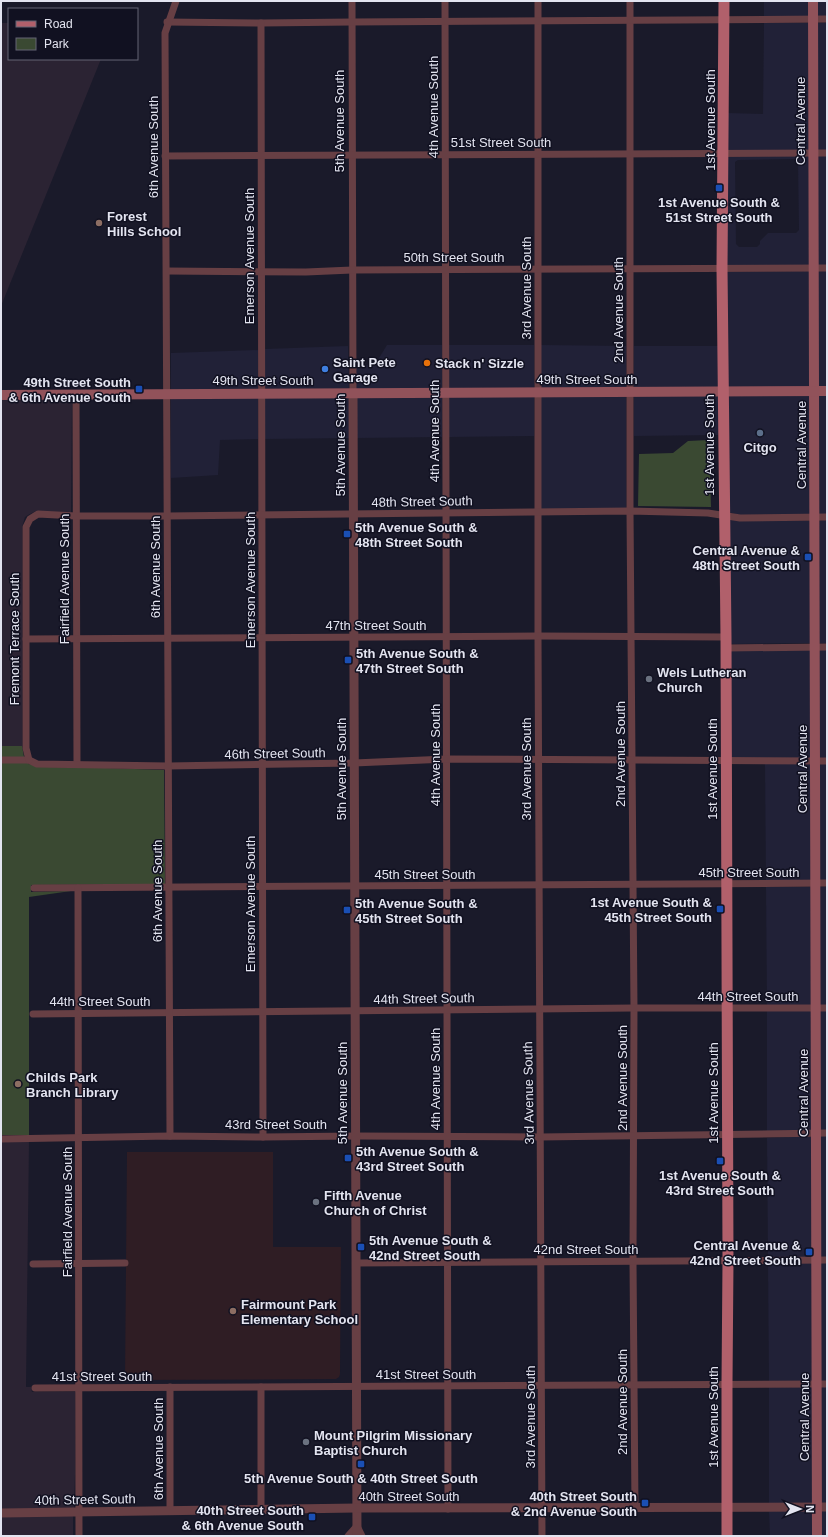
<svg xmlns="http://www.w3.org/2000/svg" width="828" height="1537" font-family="Helvetica,sans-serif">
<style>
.built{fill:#212137;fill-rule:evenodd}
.industrial{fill:#2b2333}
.education{fill:#2f1d24}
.green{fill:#3a4932}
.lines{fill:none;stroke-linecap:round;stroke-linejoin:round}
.minor{stroke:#673f44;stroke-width:7}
.tertiary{stroke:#673f44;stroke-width:9}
.secondary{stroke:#91525a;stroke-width:10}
.primary{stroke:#b1606b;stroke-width:11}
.transit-dot{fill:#1a4fb4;stroke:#111121;stroke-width:1.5}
.education-dot{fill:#8d6e63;stroke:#111121;stroke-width:1.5}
.food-dot{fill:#e8710a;stroke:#111121;stroke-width:1.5}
.shop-dot{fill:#3f7fe0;stroke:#111121;stroke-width:1.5}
.service-dot{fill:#5c6f8a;stroke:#111121;stroke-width:1.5}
.worship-dot{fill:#6b7280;stroke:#111121;stroke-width:1.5}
.labels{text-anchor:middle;stroke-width:3;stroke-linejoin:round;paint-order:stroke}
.street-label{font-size:13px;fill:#e3e4f0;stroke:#111121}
.poi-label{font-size:13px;font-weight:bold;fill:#e3e4f0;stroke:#111121;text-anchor:start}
</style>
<rect width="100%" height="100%" fill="#1a1a2a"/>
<g class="built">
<polygon points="764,1 809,1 809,16 764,17"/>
<rect x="816" y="1" width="11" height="15"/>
<polygon points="764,23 809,23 810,150 727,150 727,113 763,114"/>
<polygon points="816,23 827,23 827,150 817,150"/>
<path d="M 727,156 L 810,156 L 810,265 L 726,265 ZM 795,159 L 798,162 L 799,230 L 796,233 L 768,233 L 760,241 L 760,244 L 757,247 L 739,247 L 736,244 L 735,162 L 738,160 Z"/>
<rect x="817" y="156" width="10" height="109"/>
<polygon points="810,271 810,387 727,388 726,272"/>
<rect x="817" y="271" width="10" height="116"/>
<polygon points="387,345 442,345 442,389 356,390 356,367 376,363"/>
<rect x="449" y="345" width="85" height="44"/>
<polygon points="541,345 626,346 626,388 541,389"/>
<polygon points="348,346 349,390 265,390 265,349"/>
<rect x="634" y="346" width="85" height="42"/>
<polygon points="258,350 258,390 171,391 171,353"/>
<polygon points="719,394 720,435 634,436 634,395"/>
<polygon points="727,394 810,394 811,514 740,515 728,512"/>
<polygon points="817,394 827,394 827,514 818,514"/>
<polygon points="534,395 534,436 449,437 449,396"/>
<polygon points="541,395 626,395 626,508 541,509"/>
<polygon points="258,396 258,439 220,440 218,475 171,478 171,397"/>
<polygon points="265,396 349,396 350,438 265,439"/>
<polygon points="356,396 442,396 442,437 357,438"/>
<polygon points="728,519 740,521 811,521 811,643 729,644"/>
<polygon points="827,520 827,643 819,643 818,521"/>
<polygon points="811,650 812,758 730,758 729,651"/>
<rect x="819" y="650" width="8" height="108"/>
<polygon points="765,764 812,764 812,880 766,881"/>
<rect x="819" y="764" width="8" height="116"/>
<polygon points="766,887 812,887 812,1005 767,1005"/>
<rect x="819" y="887" width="8" height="118"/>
<polygon points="767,1011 812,1011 812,1130 767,1131"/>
<polygon points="819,1011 827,1011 827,1130 820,1130"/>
<polygon points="812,1136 813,1257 768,1257 767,1138"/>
<rect x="820" y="1136" width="7" height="121"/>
<polygon points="768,1263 813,1263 813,1381 769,1381"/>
<rect x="820" y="1263" width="7" height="118"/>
<rect x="769" y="1387" width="44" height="117"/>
<polygon points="820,1387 827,1387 827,1504 821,1504"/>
<polygon points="769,1510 813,1510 814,1536 770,1536"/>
<rect x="821" y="1510" width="6" height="26"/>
</g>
<g class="industrial">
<polygon points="1,23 9,23 9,59 101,59 1,306"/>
<polygon points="1,398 72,398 71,513 36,511 28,515 25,517 22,527 22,746 1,746"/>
<polygon points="29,1141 26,1387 31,1387 32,1392 75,1392 75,1475 74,1509 1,1509 1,1142"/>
<polygon points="73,1515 73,1536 1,1536 1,1516"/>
</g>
<polygon class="education" points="127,1152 273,1152 273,1247 341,1247 340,1374 339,1377 336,1379 125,1380"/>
<g class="green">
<polygon points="709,440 711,507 638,506 639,454 673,453 688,441"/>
<polygon points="1,746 22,746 24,757 1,757"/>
<polygon points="1,763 28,763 28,764 77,767 164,770 165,884 31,885 31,892 71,891 29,897 29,1135 1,1135"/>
</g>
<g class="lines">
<g class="minor">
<polyline points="352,1 353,393"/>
<polyline points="445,1 448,1509"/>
<polyline points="538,1 538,636 542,1536"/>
<polyline points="630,1 630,511 634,1008 633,1261 635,1508"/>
<polyline points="167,22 261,23 352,22 827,19"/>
<polyline points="261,23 263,1137"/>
<polyline points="165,156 827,153"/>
<polyline points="167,271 306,272 352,270 827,268"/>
<polyline points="76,394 77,764"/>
<polyline points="26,639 538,636 726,637"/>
<polyline points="726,648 827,647"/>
<polyline points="1,760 29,760 37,764 168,766 354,763 447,759 827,761"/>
<polyline points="29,760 26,748 26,527 30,519 38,514 76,516 167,516 630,511 708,513 740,518 827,517"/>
<polyline points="34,888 827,883"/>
<polyline points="78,888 79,1536"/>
<polyline points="33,1014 634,1008 827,1008"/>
<polyline points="170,1136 165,33 176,1"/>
<polyline points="1,1139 170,1136 263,1137 356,1136 540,1137 827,1133"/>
<polyline points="356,1263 827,1260"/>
<polyline points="33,1264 125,1263"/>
<polyline points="170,1387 170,1510"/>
<polyline points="261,1387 261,1509"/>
<polyline points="35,1388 827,1384"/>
<polyline points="348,1536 357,1526 362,1536"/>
</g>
<g class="tertiary">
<polyline points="353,393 357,1536"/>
<polyline points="1,1513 357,1508 827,1507"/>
</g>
<g class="secondary">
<polyline points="813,1 817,1536"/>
<polyline points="1,395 827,391"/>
</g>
<polyline class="primary" points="724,1 722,268 726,637 728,1261 727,1384 727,1536"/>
</g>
<g class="transit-dot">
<rect x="715" y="184" width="8" height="8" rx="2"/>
<rect x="135" y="385" width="8" height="8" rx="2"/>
<rect x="343" y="530" width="8" height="8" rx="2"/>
<rect x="804" y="553" width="8" height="8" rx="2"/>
<rect x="344" y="656" width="8" height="8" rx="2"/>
<rect x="716" y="905" width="8" height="8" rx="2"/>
<rect x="343" y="906" width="8" height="8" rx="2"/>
<rect x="344" y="1154" width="8" height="8" rx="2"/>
<rect x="716" y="1157" width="8" height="8" rx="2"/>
<rect x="357" y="1243" width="8" height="8" rx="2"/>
<rect x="805" y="1248" width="8" height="8" rx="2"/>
<rect x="357" y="1460" width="8" height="8" rx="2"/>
<rect x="641" y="1499" width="8" height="8" rx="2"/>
<rect x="308" y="1513" width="8" height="8" rx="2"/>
</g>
<g class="education-dot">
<circle cx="99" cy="223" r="4"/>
<circle cx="18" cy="1084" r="4"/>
<circle cx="233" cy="1311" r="4"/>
</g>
<circle class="food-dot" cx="427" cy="363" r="4"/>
<circle class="shop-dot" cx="325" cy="369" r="4"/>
<circle class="service-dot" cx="760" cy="433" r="4"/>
<g class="worship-dot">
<circle cx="649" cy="679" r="4"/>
<circle cx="316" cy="1202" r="4"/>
<circle cx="306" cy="1442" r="4"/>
</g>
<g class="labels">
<g class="street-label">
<text transform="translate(433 107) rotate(-90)" y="5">4th Avenue South</text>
<text transform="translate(710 120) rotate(-90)" y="5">1st Avenue South</text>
<text transform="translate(339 121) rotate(-90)" y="5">5th Avenue South</text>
<text transform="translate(800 121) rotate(-90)" y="5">Central Avenue</text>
<text x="501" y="147">51st Street South</text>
<text transform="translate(153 147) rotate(-90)" y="5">6th Avenue South</text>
<text transform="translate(249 256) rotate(-90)" y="5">Emerson Avenue South</text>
<text x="454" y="262">50th Street South</text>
<text transform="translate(526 288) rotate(-90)" y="5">3rd Avenue South</text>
<text transform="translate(618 310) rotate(-90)" y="5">2nd Avenue South</text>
<text x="587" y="384">49th Street South</text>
<text x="263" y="385">49th Street South</text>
<text transform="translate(434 431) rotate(-90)" y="5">4th Avenue South</text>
<text transform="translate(340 445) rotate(-90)" y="5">5th Avenue South</text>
<text transform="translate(709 445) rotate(-90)" y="5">1st Avenue South</text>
<text transform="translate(801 445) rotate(-90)" y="5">Central Avenue</text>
<text transform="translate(422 501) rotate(-1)" y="5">48th Street South</text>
<text transform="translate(155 567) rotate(-90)" y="5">6th Avenue South</text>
<text transform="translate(64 579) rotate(-90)" y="5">Fairfield Avenue South</text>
<text transform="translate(250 580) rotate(-90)" y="5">Emerson Avenue South</text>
<text x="376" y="630">47th Street South</text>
<text transform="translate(14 639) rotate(-90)" y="5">Fremont Terrace South</text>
<text transform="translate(275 753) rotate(-1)" y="5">46th Street South</text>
<text transform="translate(620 754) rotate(-90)" y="5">2nd Avenue South</text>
<text transform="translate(435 755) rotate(-90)" y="5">4th Avenue South</text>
<text transform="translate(341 769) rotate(-90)" y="5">5th Avenue South</text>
<text transform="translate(526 769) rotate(-90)" y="5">3rd Avenue South</text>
<text transform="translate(712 769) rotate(-90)" y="5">1st Avenue South</text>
<text transform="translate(802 769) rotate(-90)" y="5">Central Avenue</text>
<text x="749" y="877">45th Street South</text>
<text x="425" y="879">45th Street South</text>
<text transform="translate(157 891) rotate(-90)" y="5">6th Avenue South</text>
<text transform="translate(250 904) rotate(-90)" y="5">Emerson Avenue South</text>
<text x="748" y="1001">44th Street South</text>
<text transform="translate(424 998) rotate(-1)" y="5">44th Street South</text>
<text x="100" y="1006">44th Street South</text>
<text transform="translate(622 1078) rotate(-90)" y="5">2nd Avenue South</text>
<text transform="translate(435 1079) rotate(-90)" y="5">4th Avenue South</text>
<text transform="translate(342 1093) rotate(-90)" y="5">5th Avenue South</text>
<text transform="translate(528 1093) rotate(-91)" y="5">3rd Avenue South</text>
<text transform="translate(713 1093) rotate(-90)" y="5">1st Avenue South</text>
<text transform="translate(803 1093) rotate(-90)" y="5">Central Avenue</text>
<text x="276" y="1129">43rd Street South</text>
<text transform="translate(67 1212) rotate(-90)" y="5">Fairfield Avenue South</text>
<text x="586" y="1254">42nd Street South</text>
<text x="426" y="1379">41st Street South</text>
<text x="102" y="1381">41st Street South</text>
<text transform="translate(622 1402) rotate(-90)" y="5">2nd Avenue South</text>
<text transform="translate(530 1417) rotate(-90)" y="5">3rd Avenue South</text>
<text transform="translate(713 1417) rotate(-90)" y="5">1st Avenue South</text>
<text transform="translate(804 1417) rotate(-90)" y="5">Central Avenue</text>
<text transform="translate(158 1449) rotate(-90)" y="5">6th Avenue South</text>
<text x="409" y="1501">40th Street South</text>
<text transform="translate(85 1499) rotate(-1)" y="5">40th Street South</text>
</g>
<g class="poi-label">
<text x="719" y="207" text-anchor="middle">1st Avenue South &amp;<tspan x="719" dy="15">51st Street South</tspan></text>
<text x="107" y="221">Forest<tspan x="107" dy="15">Hills School</tspan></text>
<text x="333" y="367">Saint Pete<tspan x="333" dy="15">Garage</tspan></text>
<text x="435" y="368">Stack n' Sizzle</text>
<text x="131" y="387" text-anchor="end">49th Street South<tspan x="131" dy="15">&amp; 6th Avenue South</tspan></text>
<text x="760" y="452" text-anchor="middle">Citgo</text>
<text x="355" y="532">5th Avenue South &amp;<tspan x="355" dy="15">48th Street South</tspan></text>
<text x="800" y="555" text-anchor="end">Central Avenue &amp;<tspan x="800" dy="15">48th Street South</tspan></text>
<text x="356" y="658">5th Avenue South &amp;<tspan x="356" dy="15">47th Street South</tspan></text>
<text x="657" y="677">Wels Lutheran<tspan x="657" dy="15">Church</tspan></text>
<text x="712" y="907" text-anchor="end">1st Avenue South &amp;<tspan x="712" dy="15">45th Street South</tspan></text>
<text x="355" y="908">5th Avenue South &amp;<tspan x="355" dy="15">45th Street South</tspan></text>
<text x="26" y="1082">Childs Park<tspan x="26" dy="15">Branch Library</tspan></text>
<text x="356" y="1156">5th Avenue South &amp;<tspan x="356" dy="15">43rd Street South</tspan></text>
<text x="720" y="1180" text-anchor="middle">1st Avenue South &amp;<tspan x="720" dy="15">43rd Street South</tspan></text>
<text x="324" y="1200">Fifth Avenue<tspan x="324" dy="15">Church of Christ</tspan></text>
<text x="369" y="1245">5th Avenue South &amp;<tspan x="369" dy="15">42nd Street South</tspan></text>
<text x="801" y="1250" text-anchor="end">Central Avenue &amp;<tspan x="801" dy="15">42nd Street South</tspan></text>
<text x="241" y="1309">Fairmount Park<tspan x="241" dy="15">Elementary School</tspan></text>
<text x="314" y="1440">Mount Pilgrim Missionary<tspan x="314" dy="15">Baptist Church</tspan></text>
<text x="361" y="1483" text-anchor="middle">5th Avenue South &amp; 40th Street South</text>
<text x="637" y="1501" text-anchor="end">40th Street South<tspan x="637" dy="15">&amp; 2nd Avenue South</tspan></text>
<text x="304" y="1515" text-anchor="end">40th Street South<tspan x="304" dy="15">&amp; 6th Avenue South</tspan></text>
</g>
</g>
<rect width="828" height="1537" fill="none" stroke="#e3e4f0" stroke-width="4"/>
<rect x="8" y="8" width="130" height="52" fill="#111121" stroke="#656574"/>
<rect x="16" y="21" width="20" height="6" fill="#b1606b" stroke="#656574"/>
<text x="44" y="28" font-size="12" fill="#e3e4f0">Road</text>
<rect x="16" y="38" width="20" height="12" fill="#3a4932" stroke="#656574"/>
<text x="44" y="48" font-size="12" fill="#e3e4f0">Park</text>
<g transform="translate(800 1509) rotate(90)" stroke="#111121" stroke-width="3" paint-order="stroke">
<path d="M0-3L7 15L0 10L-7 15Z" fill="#e3e4f0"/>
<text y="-6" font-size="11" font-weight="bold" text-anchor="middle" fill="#e3e4f0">N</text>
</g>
</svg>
